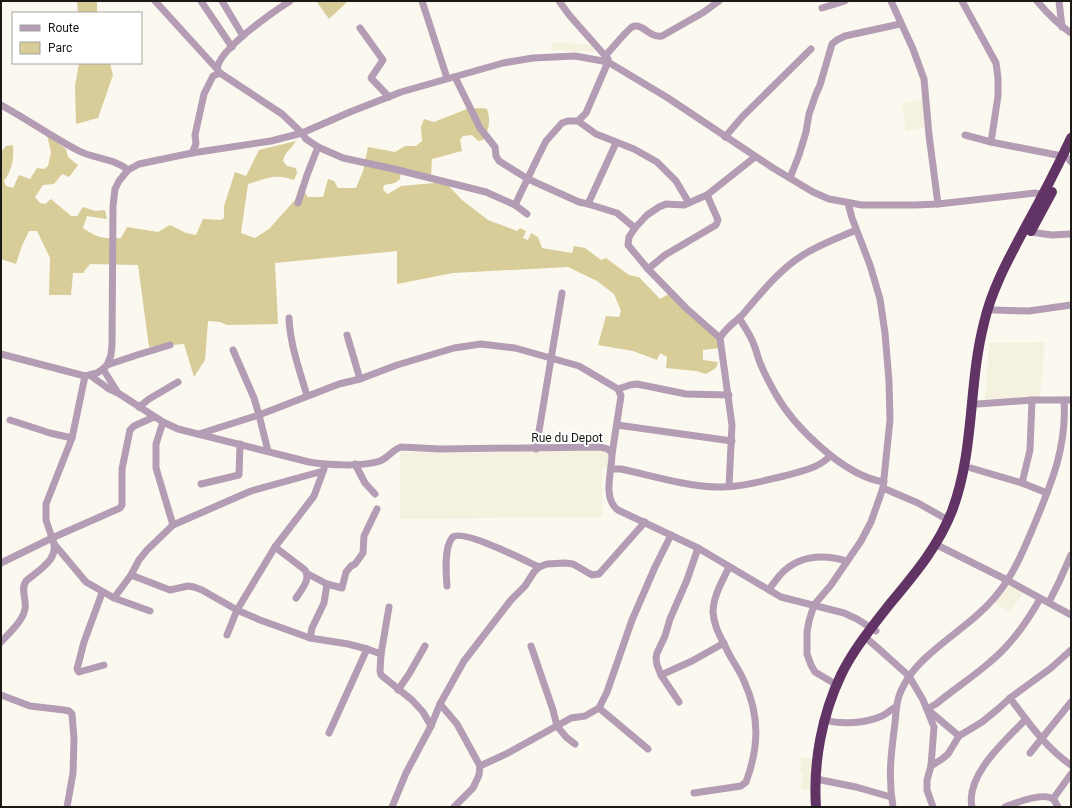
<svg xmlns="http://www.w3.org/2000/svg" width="1072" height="808" font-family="Roboto,sans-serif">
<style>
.built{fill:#f5f1df}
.green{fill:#d8cc98}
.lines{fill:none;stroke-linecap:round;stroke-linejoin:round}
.minor{stroke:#b39cb4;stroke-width:7}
.highway{stroke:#613465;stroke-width:10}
.labels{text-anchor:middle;stroke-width:4;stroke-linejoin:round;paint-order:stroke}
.street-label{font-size:12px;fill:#1a1915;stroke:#fff}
</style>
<rect width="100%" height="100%" fill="#fbf9ef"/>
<g class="built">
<polygon points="552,42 594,45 594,52 551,50"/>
<polygon points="923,98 927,127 906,131 902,104"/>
<polygon points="1045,342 1040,397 985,399 989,343"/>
<polygon points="601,450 608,453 608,467 602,468 602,517 400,519 400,452 472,453"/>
<polygon points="1008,581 1024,592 1010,612 993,602"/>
<polygon points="801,758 814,758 812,790 801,789 802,773 800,771"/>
</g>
<g class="green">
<polygon points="77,1 97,1 97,13 78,13"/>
<polygon points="316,1 348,1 329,19"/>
<polygon points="79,63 110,63 113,75 98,118 76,124 75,86"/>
<path d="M 482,108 L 487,109 C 491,121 489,130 483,140 L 478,141 L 472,135 L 463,136 L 460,140 L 462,151 L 432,159 L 431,177 L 401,171 L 400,179 L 395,183 L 384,185 L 383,190 L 388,194 L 401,186 L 445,182 L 462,200 L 488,220 L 517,231 L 520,228 L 526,231 L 523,238 L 528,240 L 531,233 L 538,237 L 542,248 L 572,253 L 574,246 L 585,248 L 601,260 L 606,258 L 629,275 L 639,277 L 660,299 L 670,293 L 717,331 L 719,348 L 703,350 L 703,360 L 718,362 L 716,368 L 706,374 L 696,371 L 666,368 L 667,357 L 660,353 L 657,360 L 633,351 L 598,345 L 606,316 L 619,317 L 621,311 L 614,294 L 597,281 L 568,267 L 453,273 L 397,284 L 397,251 L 275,263 L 278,324 L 227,325 L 220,322 L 208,321 L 205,360 L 194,377 L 184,344 L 149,347 L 138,265 L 90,264 L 83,273 L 73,273 L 71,295 L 49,295 L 50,258 L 37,231 L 29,231 L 21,248 L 16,264 L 1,259 L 1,152 L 6,146 L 13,145 C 14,159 12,170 4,181 L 6,186 L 13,188 L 19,175 L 30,179 L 37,168 L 44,169 L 48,166 L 51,152 L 47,135 L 66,149 L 68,157 L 78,165 L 69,177 L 62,174 L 54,184 L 43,185 L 35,197 L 40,203 L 45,204 L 51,199 L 71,216 L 77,216 L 83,207 L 95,211 L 105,210 L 107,219 L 87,216 L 83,228 C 97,238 105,239 121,238 L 127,227 L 158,232 L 170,225 L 186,233 L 196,235 L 203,219 L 221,220 L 224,218 L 224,206 L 235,172 L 246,176 L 259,150 L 296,141 C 291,150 285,151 283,161 L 287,166 L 296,168 L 297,173 L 294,180 C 275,173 266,179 248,184 L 241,233 L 255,238 L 269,229 L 295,200 L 300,185 L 308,197 L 323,197 L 328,179 L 334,181 L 338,188 L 356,188 L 363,171 L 368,147 L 395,152 L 405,146 L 416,146 L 422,141 L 421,127 L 424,119 L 434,122 L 467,109 Z"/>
</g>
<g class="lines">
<g class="minor">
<polyline points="155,1 217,69"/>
<polyline points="201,1 232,47"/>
<polyline points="222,1 243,36"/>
<path d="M 290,1 C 273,12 219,49 217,69 L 220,73 L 282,114 L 302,133 L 306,139 L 318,147 L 343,158 L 394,169 L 486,192 L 515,205 L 527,214"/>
<polyline points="422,1 447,78"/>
<polyline points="559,1 570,16 608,59"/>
<polyline points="891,1 913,49 924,79 929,135 938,204"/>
<polyline points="962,1 996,63 998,78 998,96 991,142"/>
<path d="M 1037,1 C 1047,13 1058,24 1071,33"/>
<polyline points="1059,1 1062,27"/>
<polyline points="822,8 845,1"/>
<polyline points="360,28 383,60 371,78 389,97"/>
<path d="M 605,56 C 612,49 625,32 632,27 C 636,25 641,27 644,29 C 650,33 654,37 662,36 L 704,12 L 719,1"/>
<polyline points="455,77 480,128 495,147 496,156 499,161 528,179 579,202 588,204 616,143"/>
<path d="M 1,105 C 27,119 52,137 79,151 C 95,159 114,158 128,170"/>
<polyline points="578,121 596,134 634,149 657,162 676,181 689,203"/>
<polyline points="965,135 991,142 1062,156 1068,158 1071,162"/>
<polyline points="725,137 743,116 811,49"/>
<polyline points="192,153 196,144 195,135 204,94 213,76 220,73"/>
<polyline points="790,178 799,155 806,132 809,114 816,94 820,85 832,44 837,40 845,36 900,24"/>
<polyline points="298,203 307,175 318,147"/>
<polyline points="588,204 617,213 635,228"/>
<polyline points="515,205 537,159 546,141 562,123 568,121 578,121 586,113 608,62"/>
<polyline points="1030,232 1052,235 1071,234"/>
<polyline points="648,269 628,245 629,237 635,228 647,215 659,207 666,204 684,205 707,195"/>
<polyline points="993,310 1029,311 1071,305"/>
<path d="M 289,318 C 290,345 300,371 307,396"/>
<path d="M 739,318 C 745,327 751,336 754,345 C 757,352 758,359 761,365 C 765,375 770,384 775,393 C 794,427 844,476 884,482"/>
<polyline points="347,335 360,379"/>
<polyline points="720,338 686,308 648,269 665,255 716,225 718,220 707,195 755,157"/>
<polyline points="1,354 85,376 97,373 103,369 107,365 111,355 112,345 113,206 115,189 119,181 128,170 139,164 192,153 271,141 302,133 350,112 401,92 503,63 533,58 575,56 608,62 668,98 773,168 813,192 829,199 862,205 915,205 938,204 1035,193 1046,195"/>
<polyline points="107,365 137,355 170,345"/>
<polyline points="103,369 118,393"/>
<path d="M 91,376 L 109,389 L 118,393 L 163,422 L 178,429 L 309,462 C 327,465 363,467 380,461 C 388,458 392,450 401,447 L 440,449 L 599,447 C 605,448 609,448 612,454 C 612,471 602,498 618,510 L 698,548 L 781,597 L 844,613 L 857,619 L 876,631"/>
<polyline points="618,389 630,385 637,384 686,394 729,395"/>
<polyline points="978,404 1032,400 1071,400"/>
<polyline points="139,407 149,399 178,382"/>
<polyline points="10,420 50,433 72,438"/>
<polyline points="163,422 156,444 156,468 173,525"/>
<polyline points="617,425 732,441"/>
<polyline points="199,434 259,415 254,398 233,350"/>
<polyline points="536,449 562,293"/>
<polyline points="268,451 259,415 339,384 360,379 397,365 454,348 481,344 515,348 579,366 618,389 621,396 612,454"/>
<polyline points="355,464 365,483 375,494"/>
<polyline points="971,468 1022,483 1047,493"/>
<path d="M 611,469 L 621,469 C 653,476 685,486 717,487 C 739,488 762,481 784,476 C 800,472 819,468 830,456"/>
<polyline points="1022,483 1030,450 1032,400"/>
<polyline points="201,484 239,475 240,444"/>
<path d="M 729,486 L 732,425 L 720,338 C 726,327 736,322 744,313 C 762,292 779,270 803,255 C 820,244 838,238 856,230"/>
<polyline points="883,488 918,503 948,520"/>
<polyline points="935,544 1007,580 1071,615"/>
<polyline points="55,545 86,582 114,598 150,611"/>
<polyline points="275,547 237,610 260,620 310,638 348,644 367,649 381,654"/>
<polyline points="1,563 52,538 46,520 46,504 72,438 85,376"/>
<polyline points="308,574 327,584 342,588 346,572 351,566 355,564 363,553 364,536 377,509"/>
<polyline points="131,575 170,590 188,586 194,587 202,590 237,610 227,635"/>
<path d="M 447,586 C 446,573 444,548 452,538 C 460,527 528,562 539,567"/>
<path d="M 769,590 C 772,585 776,580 780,575 C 798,555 823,554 847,561"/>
<polyline points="102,593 84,642 77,669 79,672 104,665"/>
<polyline points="114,598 131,575 139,560 147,550 173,525 251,491 323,471"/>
<path d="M 296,598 C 302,589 311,579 305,570 L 275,547 L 314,496 L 324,469"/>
<polyline points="1049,602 1059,582 1071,555"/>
<polyline points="389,607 381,654 380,671 381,675 412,700 423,712 431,726"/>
<polyline points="865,637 880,650 909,676 923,700 934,727 931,766 927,780 927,790 933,807"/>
<polyline points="310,638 312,628 324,603 327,584"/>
<path d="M 1,642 C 9,633 23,621 25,609 C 27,599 20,590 26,581 C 39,570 62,558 52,538 L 120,508 L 122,505 L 122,469 L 130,430 L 134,426 L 154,417"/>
<polyline points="531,646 553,710 557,726 566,737 575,744"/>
<polyline points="661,675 692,661 724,643"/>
<polyline points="837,685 815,672 811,665 807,654 807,632 809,621 814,605 831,585 861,541 871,522 883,488 890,420 889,381 885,333 880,299 870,265 852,218 848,203"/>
<polyline points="398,690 409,674 425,646"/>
<polyline points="1,695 30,706 64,710 69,711 72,714 74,739 73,773 67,807"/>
<path d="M 1010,698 C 1028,722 1046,748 1071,765"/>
<polyline points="679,702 661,675 657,665 656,658 657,653 665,636 670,619 687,580 698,548"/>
<polyline points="440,704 457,724 480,766 479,775 473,788 454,807"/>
<polyline points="599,708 648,749"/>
<path d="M 825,720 C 842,725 866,723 882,716 C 887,714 891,709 896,707"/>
<polyline points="329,733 367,649"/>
<path d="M 959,736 L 927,709 L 936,704 C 954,689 973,677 990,662 C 1011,645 1027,622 1040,599"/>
<polyline points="1030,753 1071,702"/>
<polyline points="480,766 506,754 571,718 585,716 599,708 607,692 632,620 655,567 671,535"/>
<polyline points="931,766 942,759 948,754 959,736 982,722 998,709 1010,698 1051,668 1071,650"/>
<polyline points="816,779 856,787 891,797"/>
<path d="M 694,793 L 741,786 L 746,782 C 759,747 760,716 744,681 C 740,671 733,662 728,652 C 722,639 714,628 713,612 C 713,596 723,580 729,567"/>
<polyline points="1053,799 1071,774"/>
<polyline points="392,807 406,773 431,726 440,704 464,661 511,600 525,586 534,572 539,567 547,564 565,563 573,564 592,575 599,574 645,522"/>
<path d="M 893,807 C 888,776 891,754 895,723 C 896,714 896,705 899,696 C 905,679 918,664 931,653 C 953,633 976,620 995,597 C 1014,575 1024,549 1035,523 C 1052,482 1067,446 1064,400"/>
<path d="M 972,807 C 965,775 1006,740 1026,719"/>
<path d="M 1005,807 C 1015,803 1043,792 1053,799 C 1055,800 1056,804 1058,807"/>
</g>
<g class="highway">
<polyline points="1031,231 1052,192"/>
<path d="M 816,807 C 813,762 822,715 841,675 C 853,650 872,627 889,605 C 913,576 938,547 952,511 C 975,450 968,385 984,323 C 992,288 1009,258 1026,226 C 1042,197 1057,168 1071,138"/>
</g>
</g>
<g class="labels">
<g class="street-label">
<text x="567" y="442">Rue du Depot</text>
</g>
</g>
<rect width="1072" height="808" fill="none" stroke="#1a1915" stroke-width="4"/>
<rect x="12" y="12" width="130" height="52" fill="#ffffff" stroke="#a3a3a1"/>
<rect x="20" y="25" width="20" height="6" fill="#b39cb4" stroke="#a3a3a1"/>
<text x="48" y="32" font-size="12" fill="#1a1915">Route</text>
<rect x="20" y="42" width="20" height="12" fill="#d8cc98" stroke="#a3a3a1"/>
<text x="48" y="52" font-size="12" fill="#1a1915">Parc</text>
</svg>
